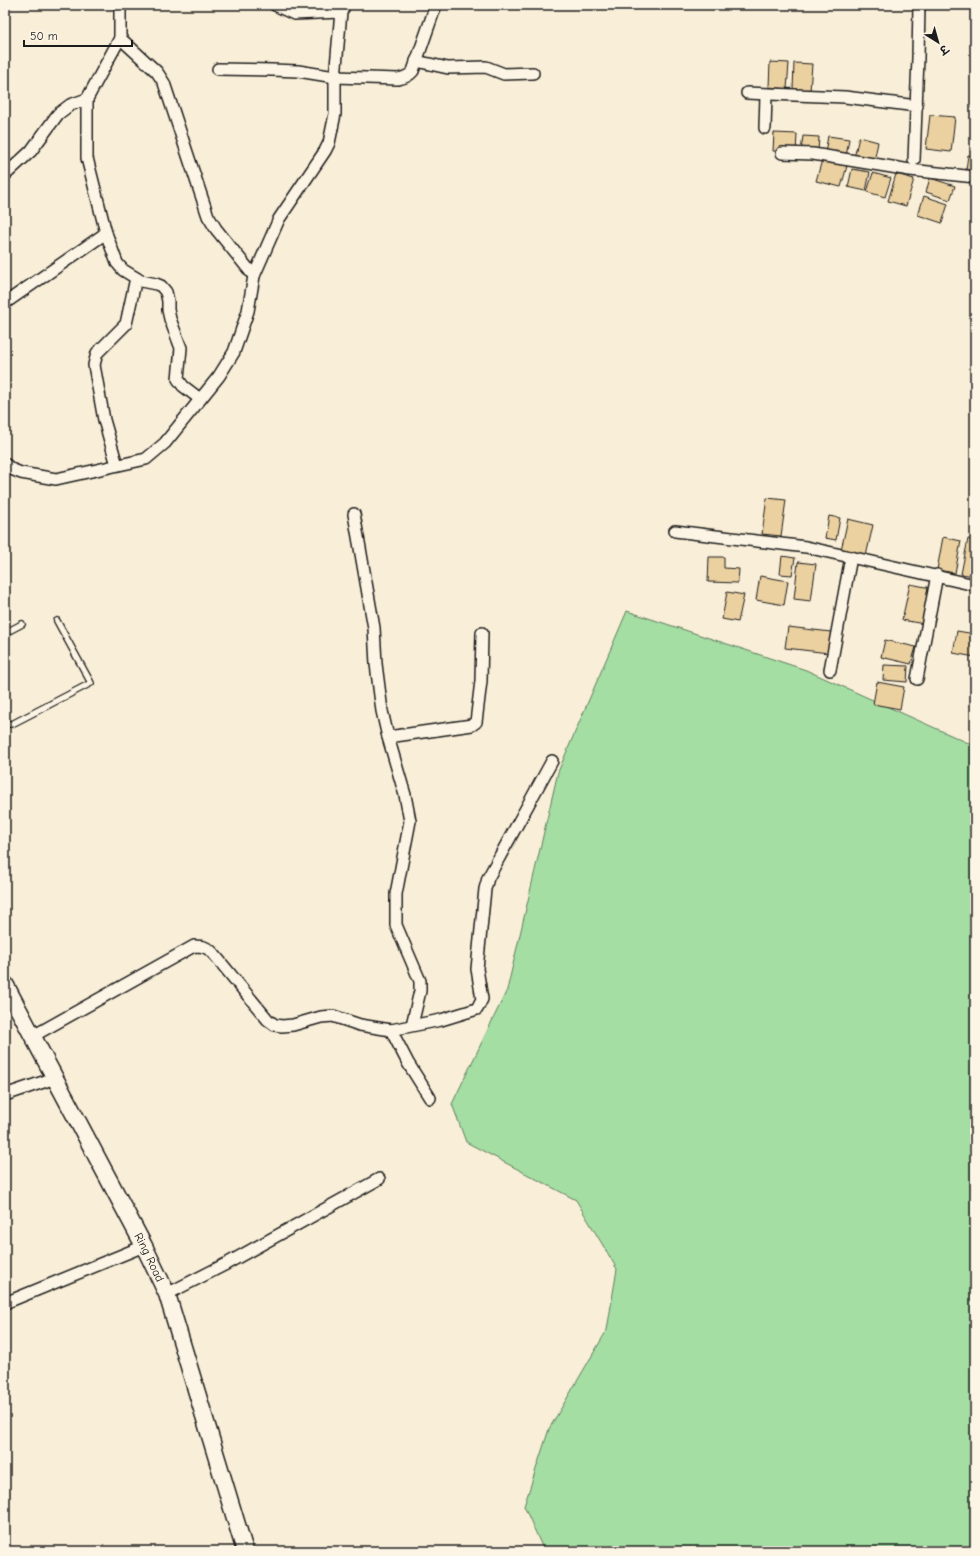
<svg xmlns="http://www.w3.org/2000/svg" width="980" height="1556" font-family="'Comic Neue','Playpen Sans Deva',sans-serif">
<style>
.green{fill:#a4dea3;stroke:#607d60}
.building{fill:#ebd0a0;stroke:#1c1c1c}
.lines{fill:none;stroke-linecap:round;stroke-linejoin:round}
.lane-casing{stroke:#1c1c1c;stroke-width:8}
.street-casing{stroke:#1c1c1c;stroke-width:14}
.secondary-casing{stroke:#1c1c1c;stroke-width:19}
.lane{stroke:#fcf5e5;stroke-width:5.5}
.street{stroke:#fcf5e5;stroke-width:11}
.secondary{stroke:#fcf5e5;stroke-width:16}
.labels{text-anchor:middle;stroke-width:3.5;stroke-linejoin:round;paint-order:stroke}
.street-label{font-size:12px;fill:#1c1c1c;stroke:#fcf5e5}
</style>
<rect width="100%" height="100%" fill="#f9eed7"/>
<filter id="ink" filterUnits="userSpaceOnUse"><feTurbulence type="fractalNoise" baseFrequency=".025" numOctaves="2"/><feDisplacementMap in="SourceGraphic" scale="8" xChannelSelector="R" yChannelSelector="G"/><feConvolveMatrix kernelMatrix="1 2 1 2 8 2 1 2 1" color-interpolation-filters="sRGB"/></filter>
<g filter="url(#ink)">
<polygon class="green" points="627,611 806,670 975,746 975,1551 544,1551 524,1506 549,1429 607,1330 617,1269 576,1200 466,1142 452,1104 507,990 558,772"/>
<g class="building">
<polygon points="770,62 789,63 787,89 769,87"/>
<polygon points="794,63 812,64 810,91 793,90"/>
<polygon points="930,115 955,117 951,152 926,149"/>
<polygon points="774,133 797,134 796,153 773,151"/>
<polygon points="803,136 819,137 818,152 801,151"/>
<polygon points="828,136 849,139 846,157 825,153"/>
<polygon points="859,137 878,142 874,162 854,158"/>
<polygon points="968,155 975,156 975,171 966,170"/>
<polygon points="822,160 847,166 841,187 816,181"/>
<polygon points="852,169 870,172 866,191 848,187"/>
<polygon points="873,173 891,178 885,197 867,192"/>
<polygon points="896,174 914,179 906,206 888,201"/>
<polygon points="930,178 955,186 950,200 926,192"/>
<polygon points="924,196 948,204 942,223 918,215"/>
<polygon points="767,498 786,500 781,536 762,534"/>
<polygon points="829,516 840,518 836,540 825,538"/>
<polygon points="848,519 873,525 866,556 841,550"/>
<polygon points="943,537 961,541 955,573 937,570"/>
<polygon points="968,539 975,540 975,576 961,574"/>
<polygon points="782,556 795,558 792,575 780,574"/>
<polygon points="709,557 724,557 724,568 739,569 738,583 708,582"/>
<polygon points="798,562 816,564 811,601 794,599"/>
<polygon points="760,576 788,581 784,605 756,600"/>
<polygon points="910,584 931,588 924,624 902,620"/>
<polygon points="727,592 744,595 738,622 722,619"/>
<polygon points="788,627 831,632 829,653 785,648"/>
<polygon points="957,631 975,634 975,657 953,653"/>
<polygon points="885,640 916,647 911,664 881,657"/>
<polygon points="884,665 908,666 907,682 883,680"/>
<polygon points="877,682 904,687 900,709 873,704"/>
</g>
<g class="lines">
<defs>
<g id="lane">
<polyline points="5,633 22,624"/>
<polyline points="5,724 12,724 91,683 57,621"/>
</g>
<g id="street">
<polyline points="275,5 294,14 341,12"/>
<polyline points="120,38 157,72 164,83 208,216 216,229 254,276"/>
<polyline points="416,61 448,68 486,67 504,74 533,73"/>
<path d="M 218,69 L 272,70 L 298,71 L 335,77 L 398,79 C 405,78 409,76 413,71 L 436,5"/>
<polyline points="747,93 845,97 917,106"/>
<polyline points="87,99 87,158 106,233 117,263 123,270 141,281 156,284 161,286 166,292 168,301 168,310 170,319 181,348 178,379 183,386 200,399"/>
<polyline points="765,128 766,95"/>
<polyline points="782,153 813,154 910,170 975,177"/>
<polyline points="914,160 918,58 919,5"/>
<polyline points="5,175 31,151 58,114 70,105 87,99 120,38 120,5"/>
<polyline points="5,303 106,233"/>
<polyline points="5,464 11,469 21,473 56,479 146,459 165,443 219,376 234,352 248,311 254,276 279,219 325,151 329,143 335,114 335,77 341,12 345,5"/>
<polyline points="117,465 104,420 94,365 97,353 126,324 136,278"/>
<polyline points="354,514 374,628 376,664 382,711 388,737 405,795 410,821 396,894 396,925 420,981 420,991 412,1025"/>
<polyline points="675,531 806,547 975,585"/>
<polyline points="830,670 851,557"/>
<polyline points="917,679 937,575"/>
<polyline points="388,737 472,725 476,722 481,681 482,633"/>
<polyline points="391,1030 408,1063 430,1098"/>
<path d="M 33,1036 L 194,946 C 203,946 207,947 213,953 L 268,1020 L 275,1025 L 282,1026 L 293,1025 L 321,1017 L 333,1016 L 360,1025 L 391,1030 L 441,1020 L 477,1009 L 482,999 L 477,969 L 485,889 L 488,878 L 552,761"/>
<polyline points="5,1095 55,1078"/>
<polyline points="167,1294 226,1264 379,1179"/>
<polyline points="5,1303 144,1246"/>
</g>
<g id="secondary">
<path id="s1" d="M 5,984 L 144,1246 L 167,1294 L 245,1551"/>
</g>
</defs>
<use href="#lane" class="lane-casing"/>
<use href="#street" class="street-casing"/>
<use href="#secondary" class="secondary-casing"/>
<use href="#lane" class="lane"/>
<use href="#street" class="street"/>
<use href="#secondary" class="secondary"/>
</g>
</g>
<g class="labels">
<g class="street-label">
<text dy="4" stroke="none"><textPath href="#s1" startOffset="309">Ring Road</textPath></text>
</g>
</g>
<rect width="980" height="1556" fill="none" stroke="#fcf5e5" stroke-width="20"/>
<rect x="10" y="10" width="960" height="1536" fill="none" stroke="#1c1c1c" stroke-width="1.5" filter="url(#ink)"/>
<g transform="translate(938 42) rotate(143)" stroke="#fcf5e5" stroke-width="3" paint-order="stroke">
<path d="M0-3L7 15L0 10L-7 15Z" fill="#1c1c1c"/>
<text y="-6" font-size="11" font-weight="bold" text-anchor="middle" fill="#1c1c1c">उ</text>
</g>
<path d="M24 40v6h108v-6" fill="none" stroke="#1c1c1c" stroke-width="2"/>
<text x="30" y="40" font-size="12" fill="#1c1c1c" stroke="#fcf5e5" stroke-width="3" paint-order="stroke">50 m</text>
</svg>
